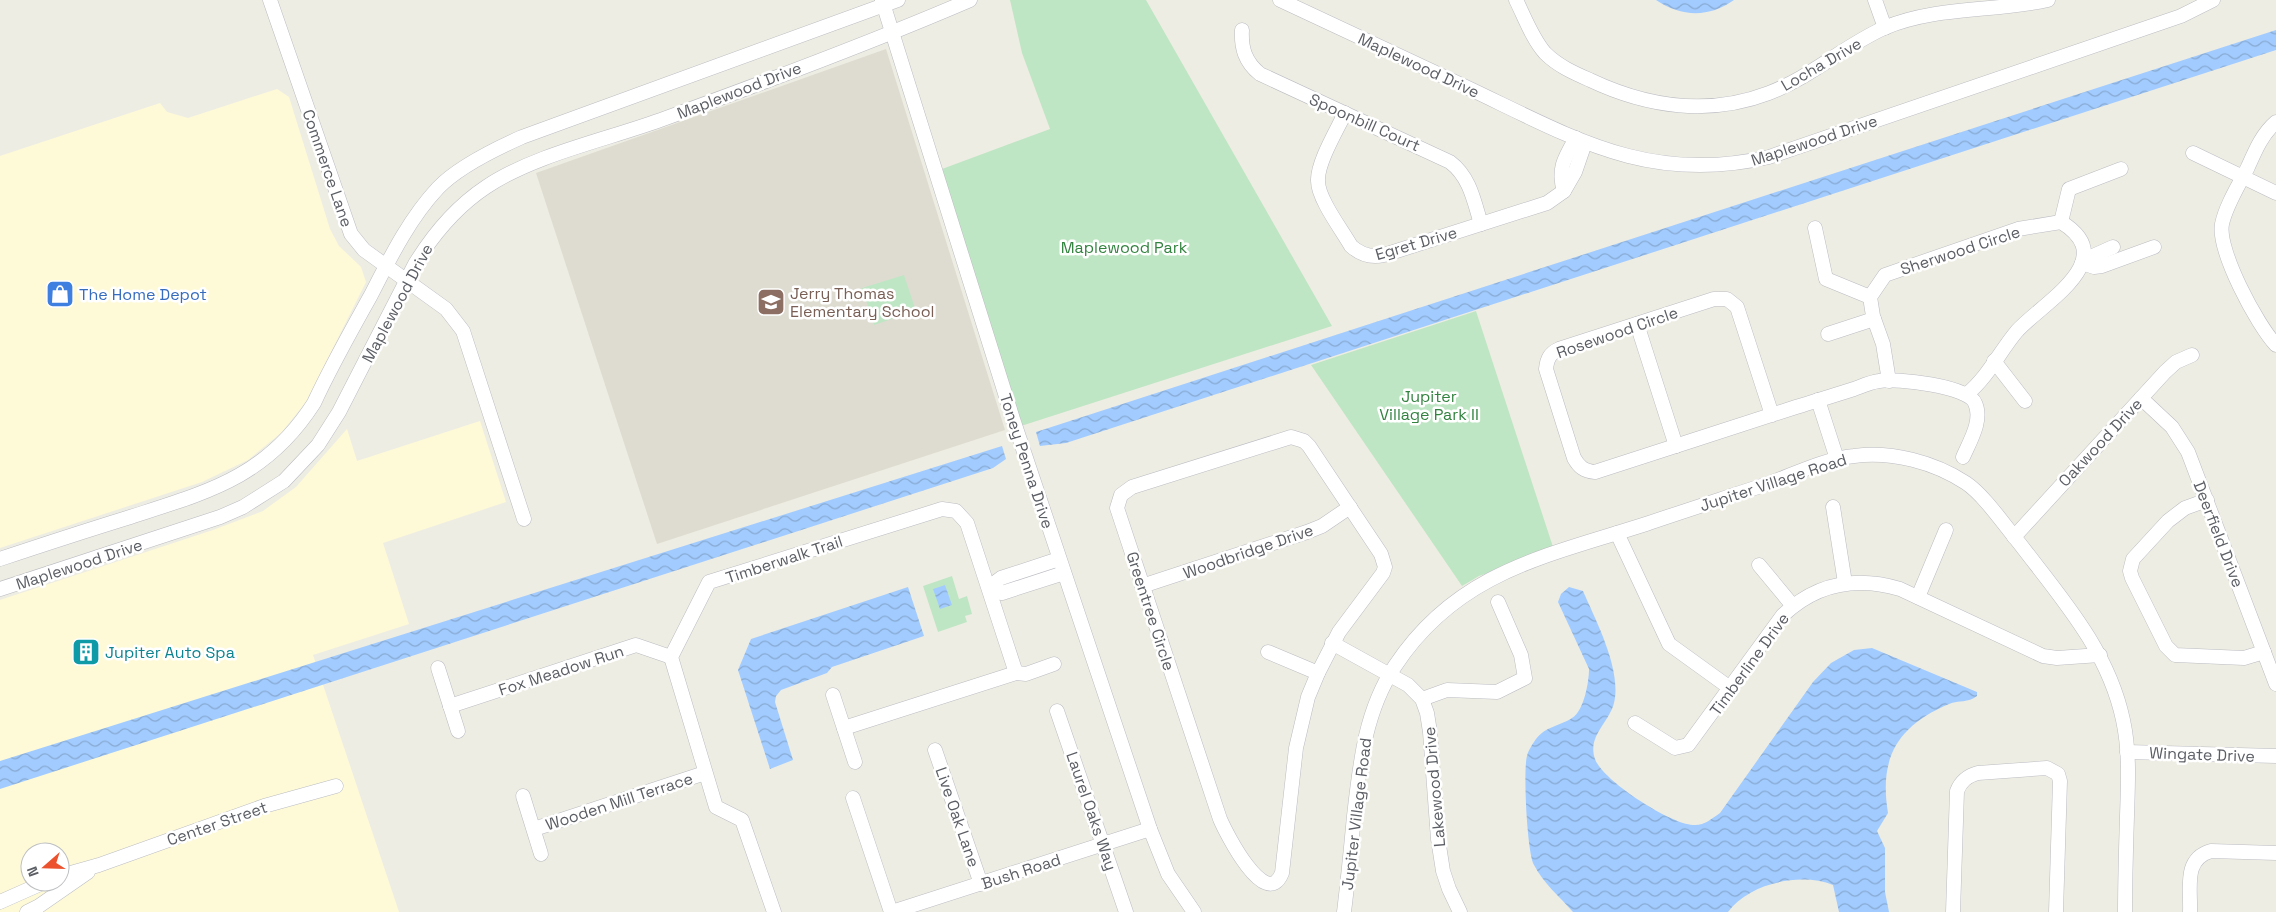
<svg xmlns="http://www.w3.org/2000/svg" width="2276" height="912" font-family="'Space Grotesk',sans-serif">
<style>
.commercial{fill:#fefad8;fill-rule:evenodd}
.education{fill:#dedcd1}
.green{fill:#bfe6c4}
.water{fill:url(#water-waves)}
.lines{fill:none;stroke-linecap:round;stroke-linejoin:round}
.minor-casing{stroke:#bbbcc2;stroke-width:15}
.minor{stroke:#fff;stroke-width:14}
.labels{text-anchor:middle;stroke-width:5;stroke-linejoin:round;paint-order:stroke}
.street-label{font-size:16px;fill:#5b5e64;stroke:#fff}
.park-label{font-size:16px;fill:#338340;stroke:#fff}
.education-label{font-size:16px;fill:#785e54;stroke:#fff;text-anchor:start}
.shop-label{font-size:16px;fill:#366cbe;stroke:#fff;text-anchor:start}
.culture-label{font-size:16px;fill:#0d838f;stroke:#fff;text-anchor:start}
</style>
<defs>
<pattern id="water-waves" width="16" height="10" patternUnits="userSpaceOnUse" patternTransform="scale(1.25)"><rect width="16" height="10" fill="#a2ccff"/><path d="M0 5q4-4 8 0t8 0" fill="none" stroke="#87a9d2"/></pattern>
</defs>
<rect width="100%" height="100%" fill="#eeede3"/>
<g class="commercial">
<polygon points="277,89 289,97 330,229 339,246 361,267 366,282 306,402 281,433 248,460 202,482 0,548 0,156 160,103 167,112 188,118"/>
<path d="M 480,421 L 506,502 L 383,543 L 409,624 L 313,655 L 399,912 L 0,912 L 0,600 L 213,530 L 263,511 L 296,487 L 347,429 L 357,461 ZM 30,852 L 60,852 L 60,882 L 30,882 Z"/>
</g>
<polygon class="education" points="886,49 1005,430 657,544 536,173"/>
<g class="green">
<polygon points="1010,0 1146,0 1332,326 1021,426 942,169 1050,129 1022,53"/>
<polygon points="904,275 916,311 874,325 862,288"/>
<polygon points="1476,311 1554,550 1479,576 1462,586 1311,365"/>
<polygon points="952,576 959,599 967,596 972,614 965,616 967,622 938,632 923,586"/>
</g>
<g class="water">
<path d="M 1656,0 L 1734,0 C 1709,18 1681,17 1656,0 Z"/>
<polygon points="2276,30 2276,50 1066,443 1040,446 1036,432"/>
<polygon points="1002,446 1006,459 993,468 0,789 0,761"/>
<polygon points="945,585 952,605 940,609 933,589"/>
<polygon points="908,587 924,636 832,667 827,673 781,690 776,696 775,702 793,760 770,769 738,670 751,639"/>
<path d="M 1569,587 L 1583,591 C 1596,621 1622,670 1614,703 C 1609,723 1587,736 1595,759 C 1602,780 1670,824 1693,825 C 1704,826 1711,819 1720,813 L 1813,682 L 1831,663 L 1854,650 L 1872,648 L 1977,692 L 1977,696 C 1968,703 1959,700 1949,704 C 1897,726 1879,758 1888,813 L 1877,831 L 1885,848 L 1885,892 L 1889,912 L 1839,912 L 1833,885 C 1801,872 1749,883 1728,912 L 1573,912 C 1560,897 1543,883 1534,865 C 1527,853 1523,769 1527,756 C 1528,751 1533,743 1536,739 C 1546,726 1560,726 1572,718 C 1584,711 1589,682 1589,669 L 1558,602 L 1561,594 Z"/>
</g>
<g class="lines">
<defs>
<g id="minor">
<polyline points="270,0 351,234 364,250 446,309 463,331 524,519"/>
<polyline points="882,0 1013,419 1150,829 1168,874 1194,912"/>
<path d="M 1280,0 C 1342,29 1404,58 1466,87 C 1572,137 1648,185 1769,157 L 2181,16 L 2213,0"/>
<path d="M 1516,0 C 1525,18 1532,38 1545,53 C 1558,66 1574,73 1590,80 C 1647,107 1709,116 1769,93 C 1811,77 1844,46 1884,28 C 1936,6 1994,12 2048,0"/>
<polyline points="1875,0 1885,28"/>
<path d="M 1242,30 C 1241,48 1245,62 1260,74 L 1450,162 C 1470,177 1474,201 1481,224"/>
<path d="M 1345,113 C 1337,130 1317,163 1318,181 C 1318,199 1342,230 1351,246 C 1361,255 1371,258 1384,255 L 1547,203 L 1564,191 L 1575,172 L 1585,143"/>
<path d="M 2276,122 C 2262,134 2255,151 2248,167 C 2239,185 2226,205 2222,224 C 2217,250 2257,325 2276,345"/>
<polyline points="2193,153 2276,193"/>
<path d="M 1564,191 C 1557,169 1565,157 1576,138"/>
<polyline points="2061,222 2069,189 2121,169"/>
<polyline points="1815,228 1826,279 1870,297"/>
<polyline points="2084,260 2113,247"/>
<polyline points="2082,263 2094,267 2102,266 2154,247"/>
<polyline points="1637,324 1676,446"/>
<polyline points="1828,334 1874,319"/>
<polyline points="1994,361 2025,401"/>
<path d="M 1889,381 L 1883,344 L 1873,316 L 1870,297 L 1885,275 L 2018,229 L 2061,222 C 2123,260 2042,303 2017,331 C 2000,351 1988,377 1967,394"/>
<polyline points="2141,398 2172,427 2188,452 2276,684"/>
<polyline points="1818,400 1837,459"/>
<path d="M 1772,415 L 1737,307 L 1727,299 L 1714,299 L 1559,349 C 1550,353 1547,359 1546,369 L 1574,458 C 1579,467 1584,471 1595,472 C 1662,450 1729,429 1796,407 C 1816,401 1835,395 1854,389 C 1862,386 1871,382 1879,381 C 1897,378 1968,386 1975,403 C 1983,420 1970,441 1963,457"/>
<path d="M 1291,437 L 1304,441 L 1309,446 L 1381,554 L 1385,567 L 1383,573 L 1339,632 L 1318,673 L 1308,697 L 1296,748 L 1282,873 C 1266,912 1226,833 1220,819 L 1117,508 L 1121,495 L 1132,487 Z"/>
<polyline points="2207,500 2185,508 2168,521 2133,559 2130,571 2132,578 2166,646 2175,655 2244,658 2264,652"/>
<polyline points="1833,507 1845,583"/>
<polyline points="1617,533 1669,644 1730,688"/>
<polyline points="2014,537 2165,372 2176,362 2192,355"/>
<path d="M 0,559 C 42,545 85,531 127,518 C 207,492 266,478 314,403 C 331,366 351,331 371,295 C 390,258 409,219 438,188 C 458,167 495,149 522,137 L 898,0"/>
<polyline points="1059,559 1001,578 989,587 996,592 1002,593 1064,573"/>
<polyline points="1759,565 1793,606"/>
<polyline points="1142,586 1307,532 1322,526 1350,507"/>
<path d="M 0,589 L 220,517 L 243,507 L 284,481 L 318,445 L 339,412 L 415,264 C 434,233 456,207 486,187 C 535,154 610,139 666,118 C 768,81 870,43 970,0"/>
<polyline points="1918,597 1946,530"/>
<polyline points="1332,643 1408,685 1422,699 1427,713 1430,732 1438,839 1443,871 1449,889 1460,912"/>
<polyline points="1268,652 1318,673"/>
<polyline points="438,668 458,731"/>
<polyline points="833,695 855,762"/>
<polyline points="1422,699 1447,690 1497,692 1525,678 1521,655 1498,602"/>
<polyline points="450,706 636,645 671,657"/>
<polyline points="1057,711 1126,912"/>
<path d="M 1635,723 L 1675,748 L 1688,745 L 1783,615 C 1816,584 1856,576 1900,589 L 2043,656 L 2057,658 L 2100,655"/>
<polyline points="844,728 1016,673 1026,674 1054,664"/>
<polyline points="935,750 981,884"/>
<polyline points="2127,752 2276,756"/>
<polyline points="523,796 541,854"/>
<polyline points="853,798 891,912"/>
<polyline points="534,829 705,773"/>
<polyline points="60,876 99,865 264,806 336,786"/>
<polyline points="0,902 45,882"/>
<polyline points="27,912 39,906 88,872"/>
<polyline points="774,912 742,820 716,807 671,657 709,582 942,509 956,511 967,523 1016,673"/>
<polyline points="892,912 1150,829"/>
<path d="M 1344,912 C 1348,880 1351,848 1354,816 C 1360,763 1365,711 1395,666 C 1457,572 1546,556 1646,524 C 1687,510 1728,497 1770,483 C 1797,473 1825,459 1854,456 C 1892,451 1934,462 1966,483 C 1984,495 2005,526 2020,544 C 2062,599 2108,650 2123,720 C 2130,752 2128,784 2127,816 C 2126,848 2125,880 2125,912"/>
<path d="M 1953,912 L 1957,791 C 1961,781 1967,776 1978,773 L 2047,768 L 2058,774 L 2060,781 L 2056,912"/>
<path d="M 2190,912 C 2191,888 2183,859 2211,851 L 2276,853"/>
</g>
</defs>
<use href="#minor" class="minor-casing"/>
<use href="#minor" class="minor"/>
</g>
<defs>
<symbol id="shop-square" viewBox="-11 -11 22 22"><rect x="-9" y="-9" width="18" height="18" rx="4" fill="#3f7fe0" stroke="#fff"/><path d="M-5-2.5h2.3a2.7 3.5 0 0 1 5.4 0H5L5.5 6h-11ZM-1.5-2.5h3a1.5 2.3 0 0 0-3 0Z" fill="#fff"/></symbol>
<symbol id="school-square" viewBox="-11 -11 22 22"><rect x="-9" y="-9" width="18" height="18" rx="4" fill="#8d6e63" stroke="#fff"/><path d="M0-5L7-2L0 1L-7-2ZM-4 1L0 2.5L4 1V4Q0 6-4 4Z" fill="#fff"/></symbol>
<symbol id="building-square" viewBox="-11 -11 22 22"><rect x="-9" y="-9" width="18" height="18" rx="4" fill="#0f9aa8" stroke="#fff"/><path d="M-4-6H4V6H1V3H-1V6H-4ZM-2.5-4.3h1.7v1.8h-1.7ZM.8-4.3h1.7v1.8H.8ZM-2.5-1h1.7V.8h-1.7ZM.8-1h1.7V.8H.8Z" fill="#fff"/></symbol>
</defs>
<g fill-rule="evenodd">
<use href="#shop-square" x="44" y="278" width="32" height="32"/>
<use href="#school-square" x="755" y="286" width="32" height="32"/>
<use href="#building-square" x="70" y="636" width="32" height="32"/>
</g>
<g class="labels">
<g class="street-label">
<text transform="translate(1821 64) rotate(-30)" y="6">Locha Drive</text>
<text transform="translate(1419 65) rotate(25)" y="6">Maplewood Drive</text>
<text transform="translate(739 90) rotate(-21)" y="6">Maplewood Drive</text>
<text transform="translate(1365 122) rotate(24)" y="6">Spoonbill Court</text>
<text transform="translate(1814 140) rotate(-18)" y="6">Maplewood Drive</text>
<text transform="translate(328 168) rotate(71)" y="6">Commerce Lane</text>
<text transform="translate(1416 243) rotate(-16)" y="6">Egret Drive</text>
<text transform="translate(1960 250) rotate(-18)" y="6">Sherwood Circle</text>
<text transform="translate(397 303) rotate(-62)" y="6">Maplewood Drive</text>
<text transform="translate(1617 332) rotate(-19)" y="6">Rosewood Circle</text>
<text transform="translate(2100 442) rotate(-47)" y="6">Oakwood Drive</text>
<text transform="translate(1027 461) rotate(72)" y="6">Toney Penna Drive</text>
<text transform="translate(1773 482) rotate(-18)" y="6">Jupiter Village Road</text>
<text transform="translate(2219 534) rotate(69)" y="6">Deerfield Drive</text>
<text transform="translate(1248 551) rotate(-19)" y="6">Woodbridge Drive</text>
<text transform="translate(784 559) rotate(-18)" y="6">Timberwalk Trail</text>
<text transform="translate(79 564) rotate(-18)" y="6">Maplewood Drive</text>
<text transform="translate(1151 611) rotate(72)" y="6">Greentree Circle</text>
<text transform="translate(1749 664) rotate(-54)" y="6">Timberline Drive</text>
<text transform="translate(561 670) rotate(-18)" y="6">Fox Meadow Run</text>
<text transform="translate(2202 754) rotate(2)" y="6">Wingate Drive</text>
<text transform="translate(1434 787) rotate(-95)" y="6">Lakewood Drive</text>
<text transform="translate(619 801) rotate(-18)" y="6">Wooden Mill Terrace</text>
<text transform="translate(1092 811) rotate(71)" y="6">Laurel Oaks Way</text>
<text transform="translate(1356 814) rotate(-83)" y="6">Jupiter Village Road</text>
<text transform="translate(958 817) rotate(71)" y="6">Live Oak Lane</text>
<text transform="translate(217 823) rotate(-19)" y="6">Center Street</text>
<text transform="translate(1021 871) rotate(-18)" y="6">Bush Road</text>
</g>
<g class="park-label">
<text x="1124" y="253">Maplewood Park</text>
<text x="1429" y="402">Jupiter<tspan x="1429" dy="18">Village Park II</tspan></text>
</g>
<g class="education-label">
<text x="790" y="299">Jerry Thomas<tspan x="790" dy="18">Elementary School</tspan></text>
</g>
<g class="shop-label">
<text x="79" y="300">The Home Depot</text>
</g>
<g class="culture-label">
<text x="105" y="658">Jupiter Auto Spa</text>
</g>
</g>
<g transform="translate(45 867) rotate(250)"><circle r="24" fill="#ffffff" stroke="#bdbfc1"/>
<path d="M0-4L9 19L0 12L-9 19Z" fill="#eb522d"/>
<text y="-8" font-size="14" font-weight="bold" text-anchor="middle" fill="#5b5e64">N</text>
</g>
</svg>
